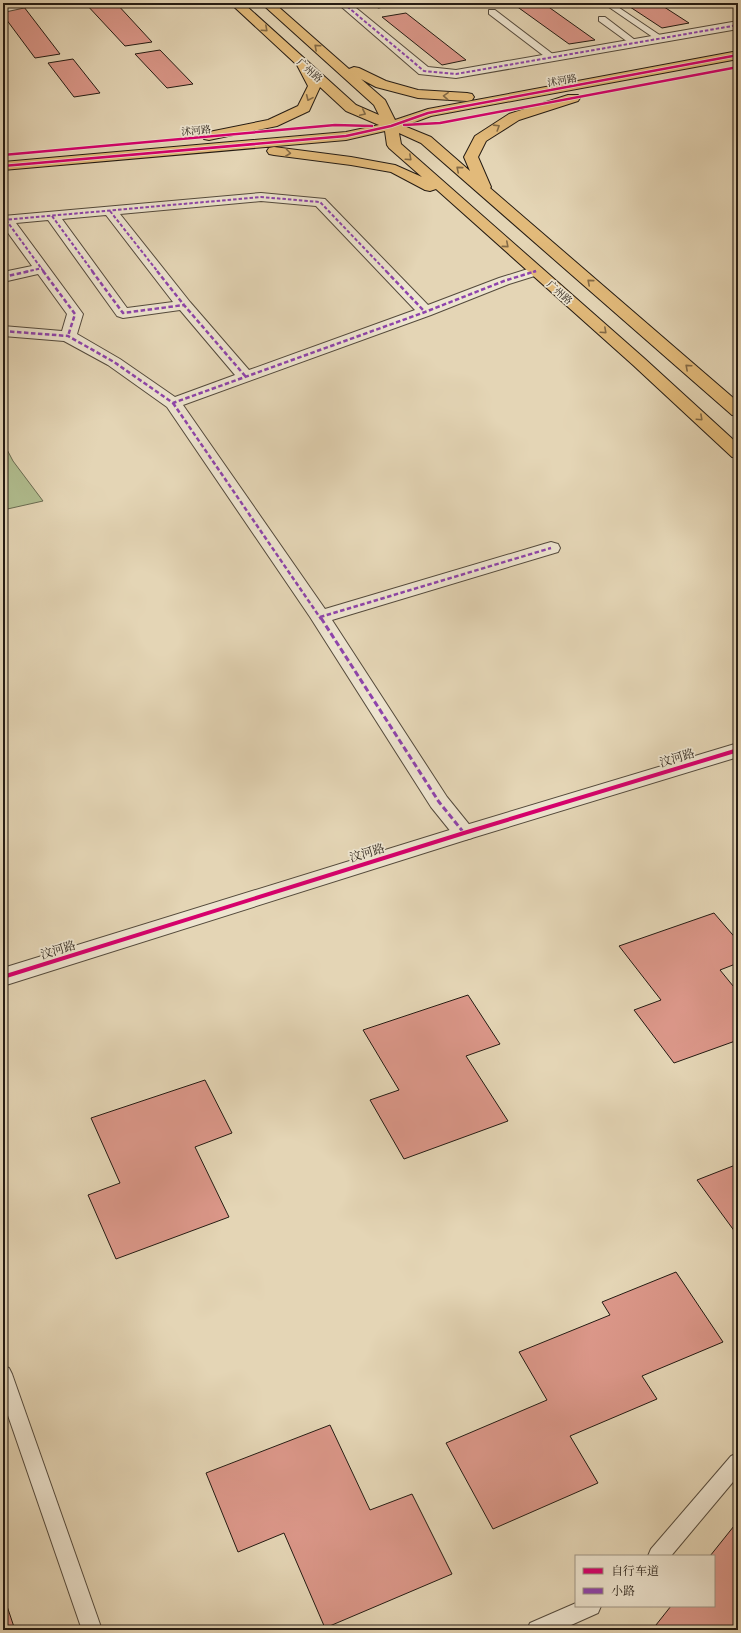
<svg xmlns="http://www.w3.org/2000/svg" width="741" height="1633" font-family="'IM FELL Great Primer','Noto Serif SC',serif">
<style>
.green{fill:#b1be90;stroke:#6a6c52}
.building{fill:#db9789;stroke:#241b13}
.lines{fill:none;stroke-linecap:round;stroke-linejoin:round}
.service-casing{stroke:#544a3c;stroke-width:2}
.minor-casing{stroke:#544a3c;stroke-width:2}
.tertiary-casing{stroke:#544a3c;stroke-width:2}
.primary-casing{stroke:#241b13;stroke-width:2}
.service{fill:#ede4cf;fill-rule:evenodd}
.minor{fill:#ede4cf;fill-rule:evenodd}
.tertiary{fill:#ede4cf;fill-rule:evenodd}
.primary{fill:#e2ba7a;fill-rule:evenodd}
.quiet-far2{stroke:#8e44ad;stroke-width:2;stroke-dasharray:3.5 2;stroke-linecap:butt}
.quiet-far1{stroke:#8e44ad;stroke-width:2.5;stroke-dasharray:4.5 2.5;stroke-linecap:butt}
.quiet{stroke:#8e44ad;stroke-width:3;stroke-dasharray:6 3;stroke-linecap:butt}
.cycleway-far1-casing{stroke:#ede4cf;stroke-width:4}
.cycleway-casing{stroke:#ede4cf;stroke-width:6}
.cycleway-far1{stroke:#d6006c;stroke-width:2.5}
.cycleway{stroke:#d6006c;stroke-width:4}
.oneway{stroke:#836a46}
.labels{text-anchor:middle;stroke-width:3.5;stroke-linejoin:round;paint-order:stroke}
.far-street-label{font-size:10px;fill:#241b13;stroke:#ede4cf}
.street-label{font-size:12px;fill:#241b13;stroke:#ede4cf}
</style>
<rect width="100%" height="100%" fill="#e4d5b5"/>
<filter id="stains"><feTurbulence type="fractalNoise" baseFrequency=".005" numOctaves="4"/><feColorMatrix values="0 0 0 0 .2 0 0 0 0 .09 0 0 0 0 .02 0 0 0 .5 -.17"/></filter>
<radialGradient id="worn" r=".72"><stop offset=".6" stop-color="#630" stop-opacity="0"/><stop offset="1" stop-color="#630" stop-opacity=".3"/></radialGradient>
<polygon class="green" points="3,442 13,461 43,501 3,510"/>
<g class="building">
<polygon points="85,3 116,3 152,42 125,46"/>
<polygon points="372,3 400,3 402,4 378,8"/>
<polygon points="512,3 543,3 595,40 569,44"/>
<polygon points="624,3 658,3 689,23 662,28"/>
<polygon points="24,7 60,54 35,58 3,15 3,10"/>
<polygon points="406,13 466,60 442,65 382,17"/>
<polygon points="160,50 193,84 167,88 135,54"/>
<polygon points="73,59 100,93 74,97 48,63"/>
<polygon points="714,913 738,941 738,963 720,970 738,992 738,1040 674,1063 634,1010 661,1000 619,946"/>
<polygon points="468,995 500,1044 466,1056 508,1121 404,1159 370,1100 399,1090 363,1030"/>
<polygon points="205,1080 232,1133 195,1147 229,1217 116,1259 88,1195 120,1183 91,1118"/>
<polygon points="738,1164 738,1236 697,1180"/>
<polygon points="676,1272 723,1342 642,1376 657,1399 570,1436 598,1483 493,1529 446,1443 547,1400 519,1352 610,1315 602,1302"/>
<polygon points="330,1425 370,1510 412,1494 452,1574 325,1628 284,1533 238,1552 206,1473"/>
<polygon points="738,1521 738,1630 652,1630 671,1606 714,1606 714,1556 710,1556"/>
<polygon points="3,1594 15,1630 3,1630"/>
</g>
<g class="lines">
<defs>
<g id="service">
<polygon points="603,3 612,3 664,38 660,40 657,40"/>
<polygon points="489,10 495,10 554,55 554,59 548,59 489,14"/>
<polygon points="599,17 605,17 639,43 638,45 632,45 599,21"/>
<polygon points="3,1366 9,1368 12,1374 102,1630 82,1630 3,1401"/>
<polygon points="738,1453 738,1476 671,1556 648,1556 651,1549 731,1456"/>
<polygon points="576,1603 576,1606 601,1606 598,1613 560,1630 527,1630 530,1623"/>
</g>
<g id="minor">
<polygon points="10,3 33,3 31,6 3,12 3,4"/>
<polygon points="337,3 350,3 428,67 456,70 738,21 738,29 456,78 419,74"/>
<path d="M 261,193 L 325,199 L 428,305 L 499,278 L 531,268 L 536,266 L 541,268 L 544,271 L 541,274 L 509,284 L 431,315 L 183,405 L 325,609 L 544,544 L 551,542 L 558,544 L 560,548 L 558,552 L 332,620 L 447,797 L 472,828 L 475,833 L 472,838 L 464,840 L 456,838 L 431,807 L 310,617 L 167,407 L 108,365 L 64,341 L 3,336 L 3,326 L 62,331 L 67,314 L 38,274 L 3,282 L 3,272 L 32,266 L 3,226 L 3,216 ZM 261,201 L 316,206 L 415,310 L 249,370 L 190,302 L 120,214 ZM 106,215 L 173,302 L 127,308 L 62,219 ZM 48,220 L 117,316 L 123,318 L 180,310 L 235,375 L 175,397 L 120,359 L 77,334 L 83,314 L 16,223 Z"/>
</g>
<polygon id="tertiary" points="738,743 738,757 472,838 3,986 3,968 456,828"/>
<polygon id="primary" points="230,3 243,3 356,105 379,115 374,105 261,3 274,3 349,69 354,67 359,68 386,81 418,90 467,93 472,94 474,97 472,100 467,101 418,98 376,87 361,79 385,100 395,120 428,109 738,51 738,59 431,116 404,126 431,137 470,171 464,157 475,136 509,114 568,95 578,95 580,98 578,101 519,120 486,141 478,157 491,187 490,188 738,402 738,416 732,415 421,143 399,133 401,144 645,359 738,444 738,458 732,457 633,365 436,189 430,191 425,190 391,172 351,165 274,155 269,154 267,151 269,148 274,147 351,157 395,165 422,177 389,148 387,145 385,131 346,140 3,170 3,162 346,132 379,125 346,111 320,87 309,111 277,126 209,140 204,139 202,136 204,133 268,120 298,106 308,86 297,65"/>
</defs>
<use href="#service" class="service-casing"/>
<use href="#minor" class="minor-casing"/>
<use href="#tertiary" class="tertiary-casing"/>
<use href="#primary" class="primary-casing"/>
<use href="#service" class="service"/>
<use href="#minor" class="minor"/>
<use href="#tertiary" class="tertiary"/>
<use href="#primary" class="primary"/>
<g class="quiet-far2">
<polyline points="343,3 424,71 456,74 738,25"/>
<polyline points="3,8 27,3"/>
<polyline points="110,211 158,272"/>
<polyline points="52,216 93,272"/>
<polyline points="3,220 261,197 320,202 387,272"/>
<polyline points="6,220 44,272"/>
<polyline points="25,272 42,268"/>
<polyline points="533,272 536,271"/>
</g>
<g class="quiet-far1">
<polyline points="43,271 75,314 68,336"/>
<polyline points="92,271 123,313 184,305"/>
<polyline points="157,271 184,305 246,377"/>
<polyline points="386,271 425,312"/>
<polyline points="3,277 30,271"/>
<polyline points="3,331 68,336 114,362 173,403 425,312 504,281 536,271"/>
<polyline points="173,403 321,619"/>
<polyline points="320,617 551,548"/>
</g>
<polyline class="quiet" points="321,618 439,802 464,833"/>
<defs>
<g id="cycleway-far1">
<polyline points="404,125 440,123 738,67"/>
<polyline points="3,155 335,125 372,126"/>
<polyline points="3,166 346,136 391,126 428,113 738,55"/>
</g>
<polyline id="cycleway" points="3,977 464,833 738,750"/>
</defs>
<use href="#cycleway-far1" class="cycleway-far1-casing"/>
<use href="#cycleway" class="cycleway-casing"/>
<use href="#cycleway-far1" class="cycleway-far1"/>
<use href="#cycleway" class="cycleway"/>
</g>
<defs><path id="oneway-chevron" d="M-2-3.5L2.5 0L-2 3.5" fill="none" stroke-width="1.6" stroke-linecap="round" stroke-linejoin="round"/></defs>
<g class="oneway">
<use href="#oneway-chevron" transform="translate(265 29) rotate(42)"/>
<use href="#oneway-chevron" transform="translate(317 47) rotate(-138)"/>
<use href="#oneway-chevron" transform="translate(446 96) rotate(-177)"/>
<use href="#oneway-chevron" transform="translate(309 98) rotate(114)"/>
<use href="#oneway-chevron" transform="translate(363 113) rotate(25)"/>
<use href="#oneway-chevron" transform="translate(497 127) rotate(-32)"/>
<use href="#oneway-chevron" transform="translate(288 153) rotate(7)"/>
<use href="#oneway-chevron" transform="translate(409 158) rotate(42)"/>
<use href="#oneway-chevron" transform="translate(459 169) rotate(-139)"/>
<use href="#oneway-chevron" transform="translate(506 245) rotate(41)"/>
<use href="#oneway-chevron" transform="translate(590 282) rotate(-139)"/>
<use href="#oneway-chevron" transform="translate(604 331) rotate(42)"/>
<use href="#oneway-chevron" transform="translate(688 367) rotate(-138)"/>
<use href="#oneway-chevron" transform="translate(700 418) rotate(43)"/>
</g>
<g class="labels">
<g class="far-street-label">
<text transform="translate(310 70) rotate(42)" y="4">广州路</text>
<text transform="translate(562 80) rotate(-10)" y="4">沭河路</text>
<text transform="translate(196 130) rotate(-5)" y="4">沭河路</text>
<text transform="translate(560 292) rotate(42)" y="4">广州路</text>
</g>
<g class="street-label">
<text transform="translate(677 758) rotate(-17)" y="4">汶河路</text>
<text transform="translate(367 853) rotate(-17)" y="4">汶河路</text>
<text transform="translate(58 950) rotate(-17)" y="4">汶河路</text>
</g>
</g>
<rect width="741" height="1633" fill="none" stroke="#e4d5b5" stroke-width="16"/>
<rect x="4" y="4" width="733" height="1625" fill="none" stroke="#241b13" stroke-width="2"/>
<rect x="8" y="8" width="725" height="1617" fill="none" stroke="#241b13"/>
<rect x="575" y="1555" width="140" height="52" fill="#ede4cf" stroke="#9d9484"/>
<rect x="583" y="1568" width="20" height="6" fill="#d6006c" stroke="#9d9484"/>
<text x="611" y="1575" font-size="12" fill="#241b13">自行车道</text>
<rect x="583" y="1588" width="20" height="6" fill="#8e44ad" stroke="#9d9484"/>
<text x="611" y="1595" font-size="12" fill="#241b13">小路</text>
<rect width="100%" height="100%" filter="url(#stains)"/>
<rect width="100%" height="100%" fill="url(#worn)"/>
</svg>
